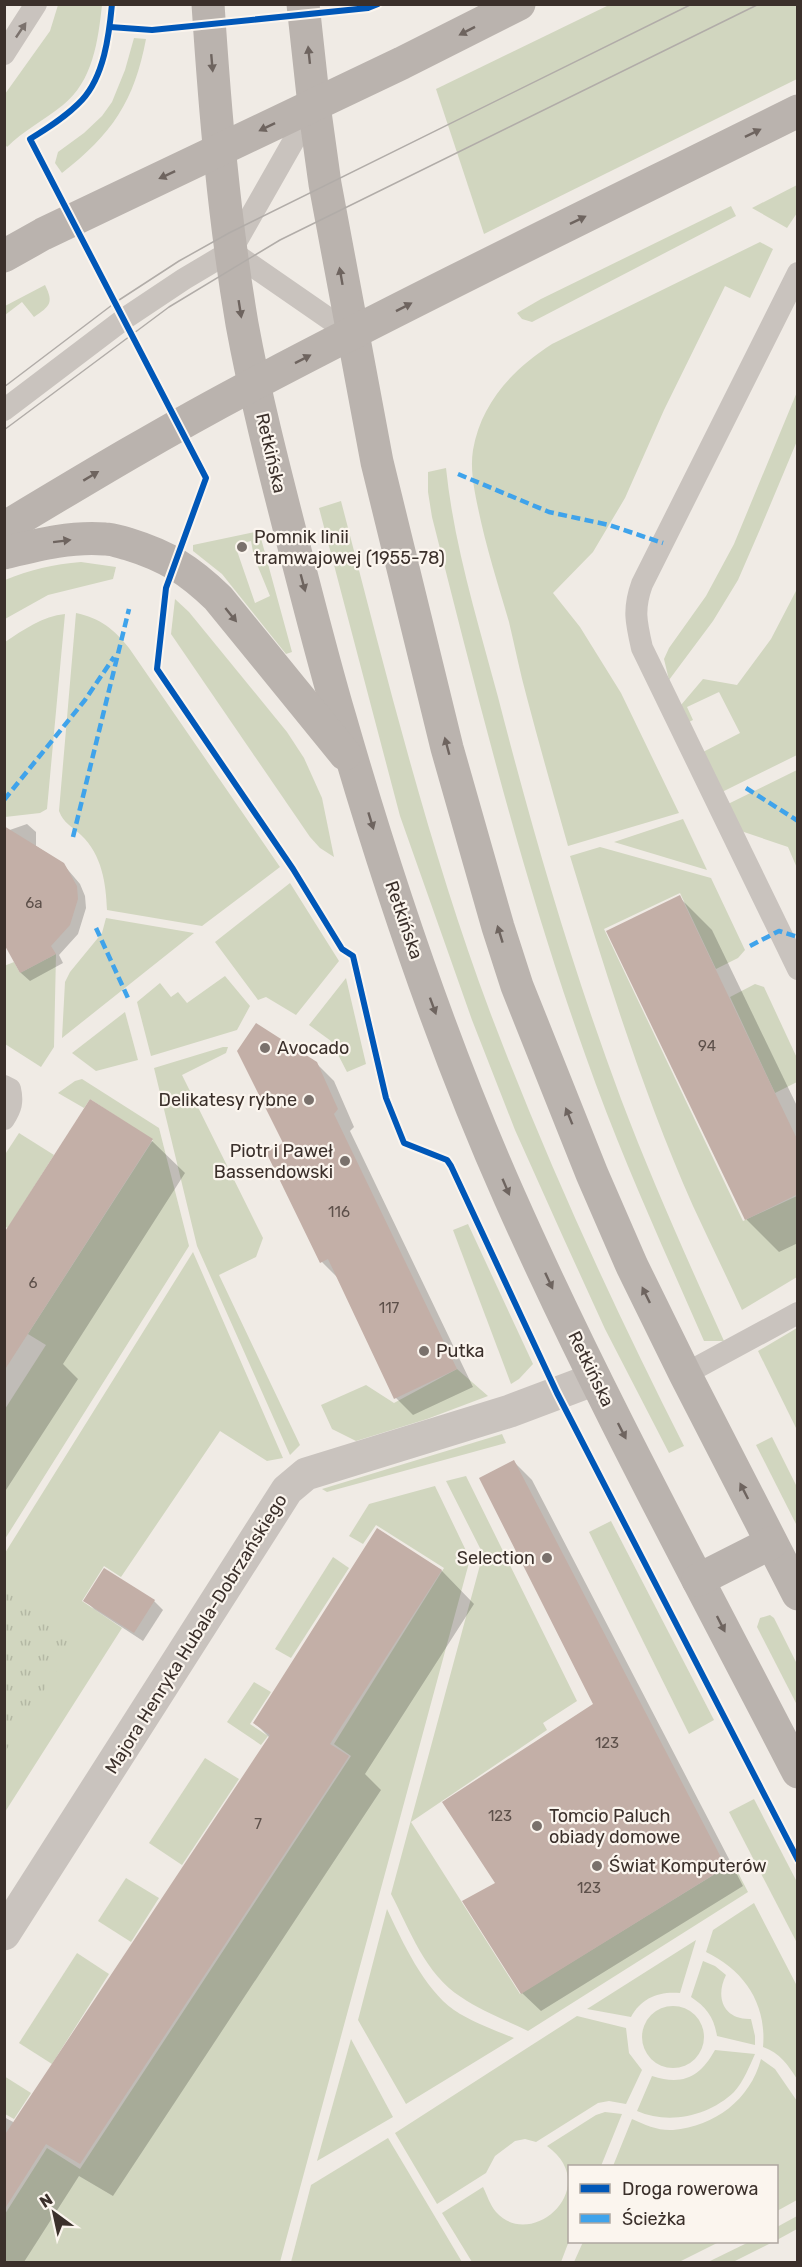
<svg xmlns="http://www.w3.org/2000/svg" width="802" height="2267" font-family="Rubik,sans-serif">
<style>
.grass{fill:#d1d6bf;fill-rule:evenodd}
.park{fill:url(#park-tufts)}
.shadow{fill:#0003}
.building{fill:#c3afa7}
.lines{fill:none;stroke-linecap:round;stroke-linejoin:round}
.lane{stroke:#c9c3be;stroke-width:22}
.street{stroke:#c9c3be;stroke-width:33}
.secondary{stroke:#bab3ae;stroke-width:33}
.tram{stroke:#b1aca8;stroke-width:1.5}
.quiet{stroke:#3fa3eb;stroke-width:4.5;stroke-dasharray:9 4.5;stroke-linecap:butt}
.cycleway-casing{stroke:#fbf5ee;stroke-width:10}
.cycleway{stroke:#0057b8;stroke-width:6}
.oneway{fill:#7b726d}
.oneway2{fill:#6e645f}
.poi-dot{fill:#7a716c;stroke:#fbf5ee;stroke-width:2}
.labels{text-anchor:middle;stroke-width:4.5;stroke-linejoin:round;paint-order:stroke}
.number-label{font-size:15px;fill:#5d504a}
.street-label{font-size:18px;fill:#3b302b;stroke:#fbf5ee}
.poi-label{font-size:18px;fill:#3b302b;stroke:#fbf5ee;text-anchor:start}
</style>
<defs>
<pattern id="park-tufts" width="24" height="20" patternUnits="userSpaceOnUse" patternTransform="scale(1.5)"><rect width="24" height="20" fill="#d1d6bf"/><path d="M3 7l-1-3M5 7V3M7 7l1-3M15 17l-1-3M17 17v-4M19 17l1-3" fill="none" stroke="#b4b8a4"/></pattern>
</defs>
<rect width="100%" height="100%" fill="#f0ebe5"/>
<g class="grass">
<path d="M 58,5 L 102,5 C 98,41 93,81 63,105 C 44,120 23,131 7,147 L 4,143 L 5,94 L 50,31 Z"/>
<polygon points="609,5 797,5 797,79 484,234 436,89"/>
<path d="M 134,38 L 146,39 C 134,102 112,134 62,173 L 55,163 L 58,152 L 84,133 L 102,116 L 112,102 L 125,70 Z"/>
<polygon points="797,185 797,213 787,228 752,208"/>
<polygon points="731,206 736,216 532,322 522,319 517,313 541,299"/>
<path d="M 760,242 L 773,249 L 750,298 L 725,286 L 664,410 L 625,498 L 593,552 L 553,593 L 580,627 L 621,693 L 679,813 L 568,846 C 554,797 540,747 527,698 C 520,673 515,647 509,622 C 498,584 486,547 478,508 C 474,489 470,469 473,450 C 481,403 513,369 552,344 Z"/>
<path d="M 45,285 C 54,303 50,306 34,317 L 22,302 L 5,315 L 5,306 Z"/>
<polygon points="797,392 797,441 761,527 738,580 713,621 669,680 664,659 669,648 706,596 734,544"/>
<path d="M 446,468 C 454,546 478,622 498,697 C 533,833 572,968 621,1099 C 652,1181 688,1261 724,1341 L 704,1341 C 663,1247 620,1154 586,1057 C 523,881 478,698 432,517 L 428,492 L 428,472 Z"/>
<path d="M 341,501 C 386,673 428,846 490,1012 C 546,1160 612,1304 684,1446 L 669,1453 L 605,1329 L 563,1237 L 515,1130 L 472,1020 L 400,816 L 319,508 Z"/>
<path d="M 259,531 L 292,652 L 286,654 L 222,574 L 193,551 L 193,545 ZM 251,541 L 254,557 L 270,596 L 255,603 L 235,545 Z"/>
<path d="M 81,562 L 116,567 L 113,579 L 48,595 L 5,619 L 5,580 C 29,570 54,564 81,562 Z"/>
<polygon points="797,589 797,755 722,792 703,752 740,733 719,692 687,707 693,720 689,722 681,705 703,679 737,685 771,639"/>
<polygon points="175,599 189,612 287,732 304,758 322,798 334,857 320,848 310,837 171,634"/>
<path d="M 76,613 C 100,618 114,629 129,648 L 280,867 L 202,926 L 107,910 C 106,883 102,855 81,835 C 72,826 64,824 59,811 Z"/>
<path d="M 65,614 L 47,809 L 40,813 L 5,817 L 5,642 C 23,630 43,616 65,614 Z"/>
<polygon points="797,770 797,868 788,847 741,831 728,804"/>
<polygon points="683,819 707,870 614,842"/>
<path d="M 600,847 L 711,878 L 745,950 L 738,958 L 716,969 L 680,893 L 604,929 L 743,1221 L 797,1196 L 797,1277 L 742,1310 C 726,1275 709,1241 693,1206 C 643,1093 606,974 570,856 Z"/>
<polygon points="290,883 339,961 296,1015 266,997 258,1000 215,942"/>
<polygon points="106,918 194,933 62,1038 65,982 70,972 102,933"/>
<polygon points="56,954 54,1047 41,1067 5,1044 4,966 14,962 20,973"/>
<polygon points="225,976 250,1006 237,1030 151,1056 137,1002 160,983 171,997 178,992 187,1003"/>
<polygon points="346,978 366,1064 347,1072 331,1041 309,1025"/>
<polygon points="755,984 764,987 797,1058 797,1082 775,1093 730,997"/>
<polygon points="125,1012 138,1060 96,1071 72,1053"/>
<polygon points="223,1047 228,1047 226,1053 182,1075 263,1238 256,1257 219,1275 300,1445 290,1455 197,1246 154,1068"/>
<polygon points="82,1079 159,1128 189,1246 5,1539 5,1409 46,1345 28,1334 153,1140 90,1099 84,1108 58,1093 75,1081"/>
<polygon points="19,1133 54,1155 8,1228 4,1226 4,1156"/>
<polygon points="468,1224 533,1364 519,1379 511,1384 453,1230"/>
<polygon points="193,1252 283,1458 267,1461 220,1431 121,1577 104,1566 82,1601 122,1628 5,1812 5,1553"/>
<polygon points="797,1328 797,1430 758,1351"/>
<polygon points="457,1369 488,1396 427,1419 356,1441 332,1429 321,1405 366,1385 394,1403"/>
<polygon points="502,1434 506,1443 327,1492 322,1489"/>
<polygon points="772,1437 797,1487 797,1526 756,1445"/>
<path d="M 466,1476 L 577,1701 L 543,1723 L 547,1730 L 411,1822 L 520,1994 L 733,1863 L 748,1892 L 528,2031 C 506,2020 481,2011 461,1997 C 425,1974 410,1930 391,1894 L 483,1554 L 446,1481 Z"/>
<polygon points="435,1486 470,1559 280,2262 5,2262 5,2214 47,2148 80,2169 351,1756 334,1744 444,1568 376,1525 363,1544 349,1536 369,1504"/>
<polygon points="611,1521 714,1720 689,1734 589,1532"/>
<polygon points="333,1557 349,1568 291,1658 275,1649"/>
<polygon points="770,1615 774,1618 797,1664 797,1705 757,1627 760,1618"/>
<polygon points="254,1682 271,1692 250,1724 268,1736 261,1745 227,1722"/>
<polygon points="205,1758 239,1779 182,1865 149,1843"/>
<polygon points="754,1799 797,1882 797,1943 729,1812"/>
<polygon points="126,1878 159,1898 131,1942 98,1921"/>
<path d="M 754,1903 L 797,1986 L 797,2079 C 788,2065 780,2053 763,2047 C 767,2004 744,1970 706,1952 L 713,1930 Z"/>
<path d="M 387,1909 C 402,1941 424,1989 454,2010 C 472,2022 494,2030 514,2038 L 406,2104 L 358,2020 Z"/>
<path d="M 696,1940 L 680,1993 C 659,1991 641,1998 631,2017 L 587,2009 Z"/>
<polygon points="77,1953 109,1974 52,2064 19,2043"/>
<path d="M 703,1961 L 715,1966 L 726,1975 C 715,1997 723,2020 751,2019 L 755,2036 L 755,2045 L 717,2036 C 714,2017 706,2007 691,1997 Z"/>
<circle cx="673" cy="2037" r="31"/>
<polygon points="577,2016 626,2028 629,2053 642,2070 626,2104 609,2101 598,2103 536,2142 525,2139 515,2141 495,2156 486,2173 437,2204 395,2133"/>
<polygon points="351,2039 393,2117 317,2161"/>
<path d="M 715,2050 L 755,2054 C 749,2067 744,2081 734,2092 C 709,2116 669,2125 637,2111 L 652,2076 C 683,2086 700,2077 715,2050 Z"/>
<path d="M 761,2059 L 775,2069 L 797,2101 L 797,2200 L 777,2211 L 776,2166 L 613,2166 L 632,2119 C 645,2125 659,2131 673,2130 C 715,2126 750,2100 761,2059 Z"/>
<polygon points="4,2076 31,2093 14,2119 5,2114"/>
<path d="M 605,2112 L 622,2114 L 601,2166 L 570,2166 L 569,2241 L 561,2262 L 472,2262 L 442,2213 L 483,2187 C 487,2195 490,2205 496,2212 C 531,2252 604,2187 547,2146 L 596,2115 Z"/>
<polygon points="388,2138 462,2262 291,2262 311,2185"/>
<polygon points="797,2216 797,2229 777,2240 777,2227"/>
<polygon points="583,2242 719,2242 679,2262 574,2262"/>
<polygon points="749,2242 773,2242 733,2262 708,2262"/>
</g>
<polygon class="park" points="5,1587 79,1635 5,1752"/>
<g class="shadow">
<polygon points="27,824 36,832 36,846 63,864 80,884 85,896 86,908 78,934 59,955 63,963 30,981 21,973 4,940 4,832"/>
<polygon points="679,897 712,930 798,1108 798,1243 779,1252 746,1219"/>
<polygon points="316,1063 334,1081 354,1127 350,1131 473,1387 413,1415 396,1398 339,1279 322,1262 285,1144"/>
<polygon points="152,1141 185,1173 63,1364 78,1379 4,1493 4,1235"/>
<polygon points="514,1462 532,1480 743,1886 541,2011 522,1993 497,1883 595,1704"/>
<polygon points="377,1530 442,1571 474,1604 365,1774 381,1790 113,2196 79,2176 24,2262 4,2262 4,2117 15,2123 270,1738 255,1723"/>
<polygon points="85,1600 154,1601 163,1610 143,1641 94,1609"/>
</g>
<g class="building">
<polygon points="4,826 64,863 77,886 78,899 70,925 51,946 56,954 20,973 4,944"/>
<polygon points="680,895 798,1141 798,1194 745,1220 606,931"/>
<polygon points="256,1023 317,1062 338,1109 334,1114 457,1369 394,1399 328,1259 320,1263 266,1152 283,1143 237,1051"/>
<polygon points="90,1099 153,1139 4,1371 4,1233"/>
<polygon points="514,1460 726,1867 521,1994 462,1901 495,1883 442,1802 593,1704 479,1478"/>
<polygon points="377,1528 442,1570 330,1744 349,1756 80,2164 46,2144 4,2210 4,2136 270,1735 253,1723"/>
<polygon points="104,1568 155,1600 134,1633 83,1601"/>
</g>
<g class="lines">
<g class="lane">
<polyline points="4,54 36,4"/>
<polyline points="231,251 351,334"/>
<path d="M 798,273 L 642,584 C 633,609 636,622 642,648 L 798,969"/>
<polyline points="4,410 124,319 184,279 231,251 314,105"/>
<path d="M 4,1086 L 10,1089 C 13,1102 11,1108 4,1119"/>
<polyline points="685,1374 798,1313"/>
</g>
<polyline class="street" points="4,1934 287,1490 306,1474 510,1411 595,1379"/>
<g class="secondary">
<path d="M 208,4 C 215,111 224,218 242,324 C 255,395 273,465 291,535 C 307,596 322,657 340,718 C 387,881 441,1043 510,1198 C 597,1394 700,1582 798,1772"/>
<polyline points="303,4 314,105 325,184 377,462 447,748 498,927 517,986 592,1174 632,1266 685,1374 798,1594"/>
<polyline points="4,256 43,234 402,63 519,4"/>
<path d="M 4,528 C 87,478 170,428 256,383 C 434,289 617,201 798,111"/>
<path d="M 4,553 C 37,545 72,536 105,539 C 113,539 120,542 128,544 C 167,556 189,570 218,598 L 345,754"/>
<polyline points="698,1580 771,1543"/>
</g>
<g class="tram">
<polyline points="4,387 116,302 179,261 229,233 692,4"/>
<polyline points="4,430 169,307 280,240 759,4"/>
</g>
<g class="quiet">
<polyline points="458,474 549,512 609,525 663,543"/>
<polyline points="746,788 798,821"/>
<polyline points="4,800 85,700 114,657"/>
<polyline points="73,837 129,609"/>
<polyline points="96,928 128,998"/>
<polyline points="750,946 779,931 798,937"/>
</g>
<defs>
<g id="cycleway">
<path d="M 112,4 C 109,36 104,76 82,100 C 67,116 48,128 30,139 L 206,478 L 166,588 L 157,669 L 293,869 L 342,949 L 353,956 L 386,1098 L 404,1143 L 447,1160 L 451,1166 L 557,1393 L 798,1860"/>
<polyline points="110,27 152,30 368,8 378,4"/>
</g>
</defs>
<use href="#cycleway" class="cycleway-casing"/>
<use href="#cycleway" class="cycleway"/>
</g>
<defs><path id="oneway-solid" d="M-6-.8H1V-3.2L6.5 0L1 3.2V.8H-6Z" transform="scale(1.5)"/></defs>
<use class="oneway" href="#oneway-solid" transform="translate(21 30) rotate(-56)"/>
<g class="oneway2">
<use href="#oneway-solid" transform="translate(467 31) rotate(153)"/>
<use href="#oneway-solid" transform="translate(309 55) rotate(-96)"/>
<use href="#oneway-solid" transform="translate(212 63) rotate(85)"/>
<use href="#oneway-solid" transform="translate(267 127) rotate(154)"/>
<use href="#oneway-solid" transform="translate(753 133) rotate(-26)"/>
<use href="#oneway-solid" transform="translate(167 175) rotate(155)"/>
<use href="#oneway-solid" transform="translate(578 220) rotate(-26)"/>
<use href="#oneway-solid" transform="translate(341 276) rotate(-100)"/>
<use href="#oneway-solid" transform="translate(404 307) rotate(-27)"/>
<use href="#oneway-solid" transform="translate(240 309) rotate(81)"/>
<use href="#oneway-solid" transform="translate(303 359) rotate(-27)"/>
<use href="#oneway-solid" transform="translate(91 476) rotate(-31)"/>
<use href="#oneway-solid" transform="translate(62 541) rotate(-7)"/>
<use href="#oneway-solid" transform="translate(303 583) rotate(75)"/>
<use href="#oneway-solid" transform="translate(231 615) rotate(51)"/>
<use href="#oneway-solid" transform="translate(447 746) rotate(-105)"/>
<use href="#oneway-solid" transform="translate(371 821) rotate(73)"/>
<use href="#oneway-solid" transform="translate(500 934) rotate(-107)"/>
<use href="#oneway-solid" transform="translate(433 1006) rotate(70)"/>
<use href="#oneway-solid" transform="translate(569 1116) rotate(-112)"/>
<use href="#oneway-solid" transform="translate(506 1187) rotate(67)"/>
<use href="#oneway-solid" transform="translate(549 1281) rotate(65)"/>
<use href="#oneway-solid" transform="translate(646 1295) rotate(-116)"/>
<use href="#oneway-solid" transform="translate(622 1431) rotate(63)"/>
<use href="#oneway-solid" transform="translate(744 1491) rotate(-117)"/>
<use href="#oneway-solid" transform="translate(721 1624) rotate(63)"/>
</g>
<g class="poi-dot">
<circle cx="242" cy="547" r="6"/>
<circle cx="265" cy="1048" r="6"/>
<circle cx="309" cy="1100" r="6"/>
<circle cx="345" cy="1161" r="6"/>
<circle cx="424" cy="1351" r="6"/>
<circle cx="547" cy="1558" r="6"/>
<circle cx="537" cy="1826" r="6"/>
<circle cx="597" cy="1866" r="6"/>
</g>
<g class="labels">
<g class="number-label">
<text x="34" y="908">6a</text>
<text x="707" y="1051">94</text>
<text x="339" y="1217">116</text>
<text x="33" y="1288">6</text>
<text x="389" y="1313">117</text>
<text x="607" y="1748">123</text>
<text x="500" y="1821">123</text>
<text x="258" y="1829">7</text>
<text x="589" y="1893">123</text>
</g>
<g class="street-label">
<text transform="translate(271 453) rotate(77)" y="6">Retkińska</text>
<text transform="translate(404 920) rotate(71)" y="6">Retkińska</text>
<text transform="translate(591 1369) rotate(64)" y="6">Retkińska</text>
<text transform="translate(196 1634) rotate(-58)" y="6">Majora Henryka Hubala-Dobrzańskiego</text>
</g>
<g class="poi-label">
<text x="254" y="543">Pomnik linii<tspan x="254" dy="21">tramwajowej (1955-78)</tspan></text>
<text x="277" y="1054">Avocado</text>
<text x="297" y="1106" text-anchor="end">Delikatesy rybne</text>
<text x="333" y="1157" text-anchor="end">Piotr i Paweł<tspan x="333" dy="21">Bassendowski</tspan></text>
<text x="436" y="1357">Putka</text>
<text x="535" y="1564" text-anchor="end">Selection</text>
<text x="549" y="1822">Tomcio Paluch<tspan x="549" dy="21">obiady domowe</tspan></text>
<text x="609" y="1872">Świat Komputerów</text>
</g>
</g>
<rect width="802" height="2267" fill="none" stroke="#3b302b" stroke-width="12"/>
<rect x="568" y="2165" width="210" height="78" fill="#fbf5ee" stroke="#aea6a0" stroke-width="1.5"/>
<rect x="580" y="2184" width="30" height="9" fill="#0057b8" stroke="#aea6a0" stroke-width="1.5"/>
<text x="622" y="2195" font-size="18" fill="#3b302b">Droga rowerowa</text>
<rect x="580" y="2214" width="30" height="9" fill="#3fa3eb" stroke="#aea6a0" stroke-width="1.5"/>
<text x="622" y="2225" font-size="18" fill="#3b302b">Ścieżka</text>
<g transform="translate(54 2213) rotate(327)" stroke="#fbf5ee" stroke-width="4.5" paint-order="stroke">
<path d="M0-4.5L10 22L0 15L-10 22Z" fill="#3b302b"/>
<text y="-9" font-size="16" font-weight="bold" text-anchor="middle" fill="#3b302b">N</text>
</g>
</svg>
